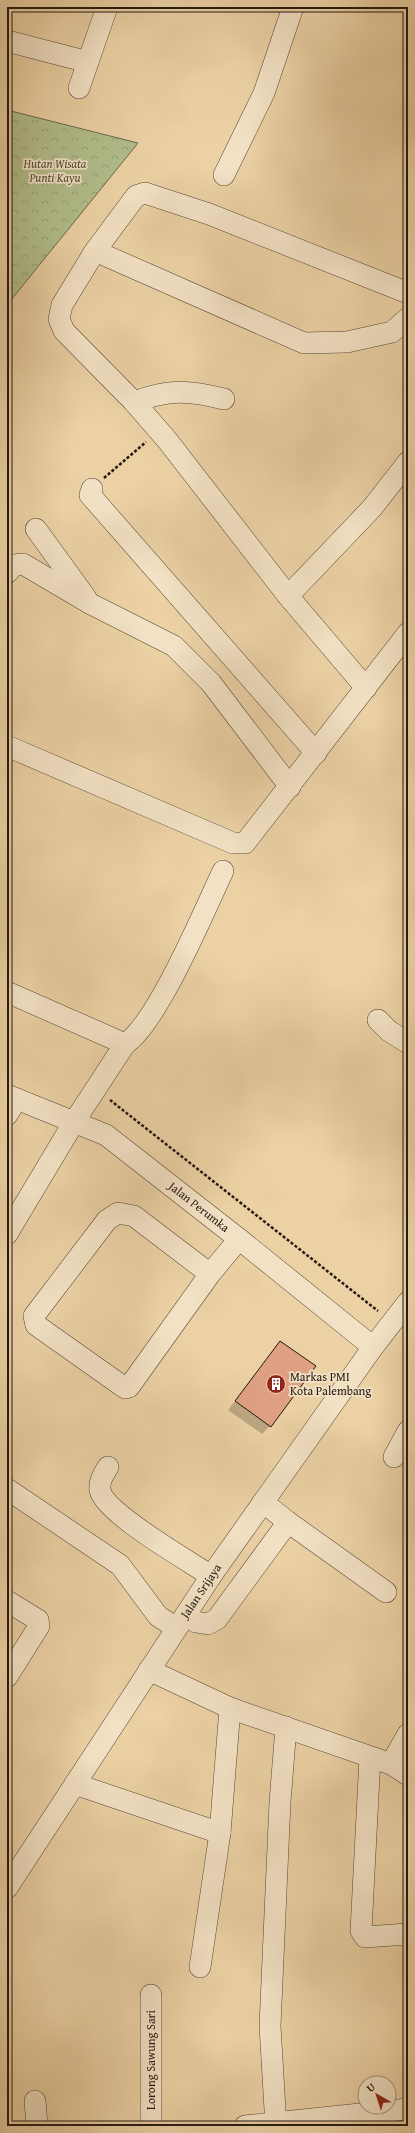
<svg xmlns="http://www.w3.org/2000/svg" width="415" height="2133" font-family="'Gentium Book Plus',serif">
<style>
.forest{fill:url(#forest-crowns);stroke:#6a6a4e}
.shadow{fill:#0003}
.building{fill:#de9f83;stroke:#231812}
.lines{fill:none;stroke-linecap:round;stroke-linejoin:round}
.minor-casing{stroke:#554636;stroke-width:22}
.path{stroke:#231812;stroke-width:2.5;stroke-dasharray:3 2;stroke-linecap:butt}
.minor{stroke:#f2e1c4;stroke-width:21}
.labels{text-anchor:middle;stroke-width:3.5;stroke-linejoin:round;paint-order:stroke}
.park-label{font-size:12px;font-style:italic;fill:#4e4a36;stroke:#f2e1c4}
.street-label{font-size:12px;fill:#231812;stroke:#f2e1c4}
.poi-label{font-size:12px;fill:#231812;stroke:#f2e1c4;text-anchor:start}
</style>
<defs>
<pattern id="forest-crowns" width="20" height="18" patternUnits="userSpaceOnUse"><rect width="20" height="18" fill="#b1bd8b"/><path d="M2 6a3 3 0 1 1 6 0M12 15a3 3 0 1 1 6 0" fill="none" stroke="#98a277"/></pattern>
</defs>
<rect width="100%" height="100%" fill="#ebd1a4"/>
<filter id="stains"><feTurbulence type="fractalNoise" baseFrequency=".005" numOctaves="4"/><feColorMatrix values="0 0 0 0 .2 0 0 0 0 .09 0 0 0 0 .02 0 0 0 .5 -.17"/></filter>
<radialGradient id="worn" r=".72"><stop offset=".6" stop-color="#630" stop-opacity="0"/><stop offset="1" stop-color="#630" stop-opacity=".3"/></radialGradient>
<polygon class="forest" points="7,110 138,143 7,305"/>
<polygon class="shadow" points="280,1343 270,1426 262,1434 228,1410"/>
<polygon class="building" points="280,1341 316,1366 271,1427 235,1401"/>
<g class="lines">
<defs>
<g id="minor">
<polyline points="7,41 88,62"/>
<polyline points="79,88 107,7"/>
<polyline points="224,175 264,93 293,7"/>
<polyline points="95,251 304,343 347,342 392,332 408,318"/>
<path d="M 134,402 C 169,389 188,390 224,399"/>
<polyline points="92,489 90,495 316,753"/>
<polyline points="36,529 86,598"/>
<polyline points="7,573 14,565 23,564 91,604 174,646 211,683 290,787"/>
<polyline points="288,596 372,508 408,462"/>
<polyline points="366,688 288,596 167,440 134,402 64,331 59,319 62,305 95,251 136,196 145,193 209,214 408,293"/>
<polyline points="7,746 233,843 245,843 408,633"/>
<polyline points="7,992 125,1044"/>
<polyline points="378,1020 389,1031 408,1043"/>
<polyline points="7,1095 106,1135 239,1239 373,1347"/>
<polyline points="7,1115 17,1099"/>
<path d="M 7,1234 L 74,1122 L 125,1044 C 157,1024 205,909 223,871"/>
<polyline points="210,1274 134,1216 118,1213 107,1220 34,1316 36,1325 125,1388 129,1387 210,1274 239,1239"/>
<polyline points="394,1457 408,1431"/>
<path d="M 108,1467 C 103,1475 99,1481 100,1490 C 104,1513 189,1561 211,1576"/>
<polyline points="7,1489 120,1565 158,1616 176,1628"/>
<polyline points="263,1502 288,1522 386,1592"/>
<polyline points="7,1601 38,1620 39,1626 7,1677"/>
<polyline points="186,1614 196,1622 208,1624 217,1619 288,1522"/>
<polyline points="149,1670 230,1708"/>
<polyline points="370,1757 361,1931 365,1937 408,1934"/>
<polyline points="391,1764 408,1734"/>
<polyline points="75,1784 220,1833"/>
<polyline points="7,1888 211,1576 373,1347 408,1302"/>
<polyline points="200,1967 220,1833 230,1708 391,1764 408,1775"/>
<polyline points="35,2101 37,2126"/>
<polyline points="151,2126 151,1995"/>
<polyline points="245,2126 408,2109"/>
<polyline points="276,2126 270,2026 280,1802 286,1727"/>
</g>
</defs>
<use href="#minor" class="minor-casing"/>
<g class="path">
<polyline points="104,478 146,442"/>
<polyline points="110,1100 378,1311"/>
</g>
<use href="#minor" class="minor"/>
</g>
<defs>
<symbol id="building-disc" viewBox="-11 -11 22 22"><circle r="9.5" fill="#8f2418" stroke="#f2e1c4"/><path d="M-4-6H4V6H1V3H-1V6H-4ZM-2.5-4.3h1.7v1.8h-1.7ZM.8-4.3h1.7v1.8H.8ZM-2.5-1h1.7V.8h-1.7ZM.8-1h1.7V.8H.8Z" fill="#fff"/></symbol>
</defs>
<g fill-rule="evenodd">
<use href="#building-disc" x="265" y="1373" width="22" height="22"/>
</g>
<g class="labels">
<g class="park-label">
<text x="55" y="168">Hutan Wisata<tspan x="55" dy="14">Punti Kayu</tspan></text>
</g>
<g class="street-label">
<text transform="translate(199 1207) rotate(38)" y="4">Jalan Perumka</text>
<text transform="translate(201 1591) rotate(-56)" y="4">Jalan Srijaya</text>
<text transform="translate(151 2060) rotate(-90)" y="4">Lorong Sawung Sari</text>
</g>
<g class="poi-label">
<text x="290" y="1381">Markas PMI<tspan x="290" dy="14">Kota Palembang</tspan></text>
</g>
</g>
<rect width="415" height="2133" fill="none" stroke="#ebd1a4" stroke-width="24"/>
<rect x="8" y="8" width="399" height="2117" fill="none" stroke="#231812" stroke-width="2"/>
<rect x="12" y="12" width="391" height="2109" fill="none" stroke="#231812"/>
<g transform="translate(377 2095) rotate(321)"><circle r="19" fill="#f2e1c4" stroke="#9f917d"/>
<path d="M0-3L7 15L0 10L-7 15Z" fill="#8f2418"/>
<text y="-6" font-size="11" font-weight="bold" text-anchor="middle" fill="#231812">U</text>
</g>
<rect width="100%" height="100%" filter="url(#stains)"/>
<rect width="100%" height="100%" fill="url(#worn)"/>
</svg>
